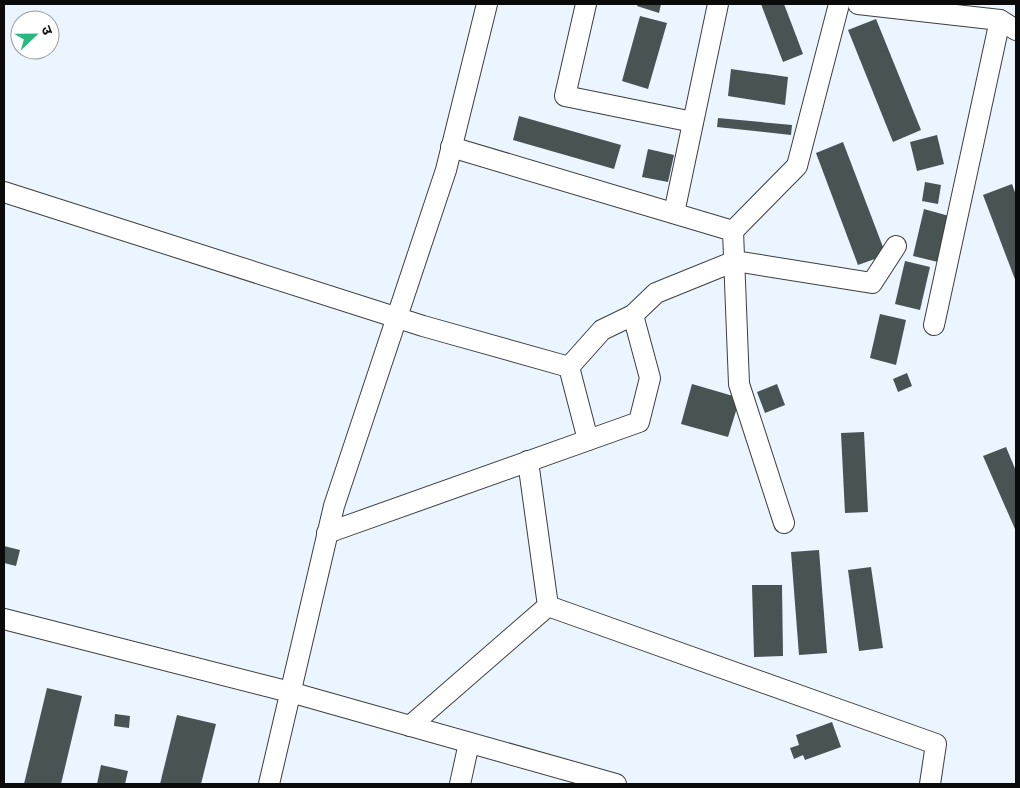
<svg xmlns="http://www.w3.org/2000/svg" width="1020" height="788" font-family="'Libre Baskerville','Noto Sans Devanagari',serif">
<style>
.building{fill:#485353}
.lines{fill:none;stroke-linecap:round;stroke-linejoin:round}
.minor-casing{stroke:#3e3e3e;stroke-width:22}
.minor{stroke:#fff;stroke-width:20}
</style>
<rect width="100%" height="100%" fill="#eaf5ff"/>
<g class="building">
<polygon points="638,4 661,4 659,13 637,6"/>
<polygon points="761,4 784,4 803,54 783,62"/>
<polygon points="640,16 667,23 648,89 622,81"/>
<polygon points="876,19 921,130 893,142 848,30"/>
<polygon points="731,69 788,77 785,105 728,96"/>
<polygon points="519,116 621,145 614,169 513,140"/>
<polygon points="718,118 792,125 791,135 717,127"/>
<polygon points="937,135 944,164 917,171 910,142"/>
<polygon points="843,142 886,255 858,265 816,153"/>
<polygon points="648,149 674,155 668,182 642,177"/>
<polygon points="925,182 941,185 938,204 922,201"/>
<polygon points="1012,184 1016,195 1016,282 983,195"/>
<polygon points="924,209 949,216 938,262 913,256"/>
<polygon points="905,261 930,267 920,310 895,304"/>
<polygon points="880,314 906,320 896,365 870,358"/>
<polygon points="907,373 912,386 898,392 893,379"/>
<polygon points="692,384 740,398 728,437 681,424"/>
<polygon points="777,384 785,405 765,413 757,392"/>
<polygon points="864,432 868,512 845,513 841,433"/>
<polygon points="1006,447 1016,471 1016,529 1015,529 983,456"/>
<polygon points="4,546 20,550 16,566 4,563"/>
<polygon points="819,550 827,653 799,655 791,552"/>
<polygon points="871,567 883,648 859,651 848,570"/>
<polygon points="752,585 782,585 783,656 754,657"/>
<polygon points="47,688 82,696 61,784 24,784"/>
<polygon points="115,714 130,716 129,728 114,726"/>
<polygon points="177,715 216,724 201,784 160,784"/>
<polygon points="832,722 841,747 805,760 803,755 794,759 790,748 799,745 796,735"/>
<polygon points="101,765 128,771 125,784 97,784"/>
</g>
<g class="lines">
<defs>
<g id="minor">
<polyline points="586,4 565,96 693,122"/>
<polyline points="858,4 1000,20 1016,30"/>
<polyline points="451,147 733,231 739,384 784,523"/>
<polyline points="4,192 423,326 569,367"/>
<polyline points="674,213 718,4"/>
<polyline points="733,231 797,166 839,4"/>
<polyline points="934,325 1000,20"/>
<polyline points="569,367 602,330 633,315 656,293 735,261 872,283 896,246"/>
<polyline points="569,367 588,440"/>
<polyline points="327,533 639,422 650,378 633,315"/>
<polyline points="548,606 936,744 930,784"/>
<polyline points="4,619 290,692 616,784"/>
<polyline points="410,726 548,606 528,461"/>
<polyline points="269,784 334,506 446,170 487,4"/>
<polyline points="460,784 469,743"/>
</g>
</defs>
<use href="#minor" class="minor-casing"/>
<use href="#minor" class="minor"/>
</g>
<rect width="1020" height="788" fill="none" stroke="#0b0b0b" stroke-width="10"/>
<g transform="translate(35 35) rotate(68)"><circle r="24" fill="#ffffff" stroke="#9d9d9d"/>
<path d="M0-4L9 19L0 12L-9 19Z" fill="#28b77e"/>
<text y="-8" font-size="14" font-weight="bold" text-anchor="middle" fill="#0b0b0b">उ</text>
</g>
</svg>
